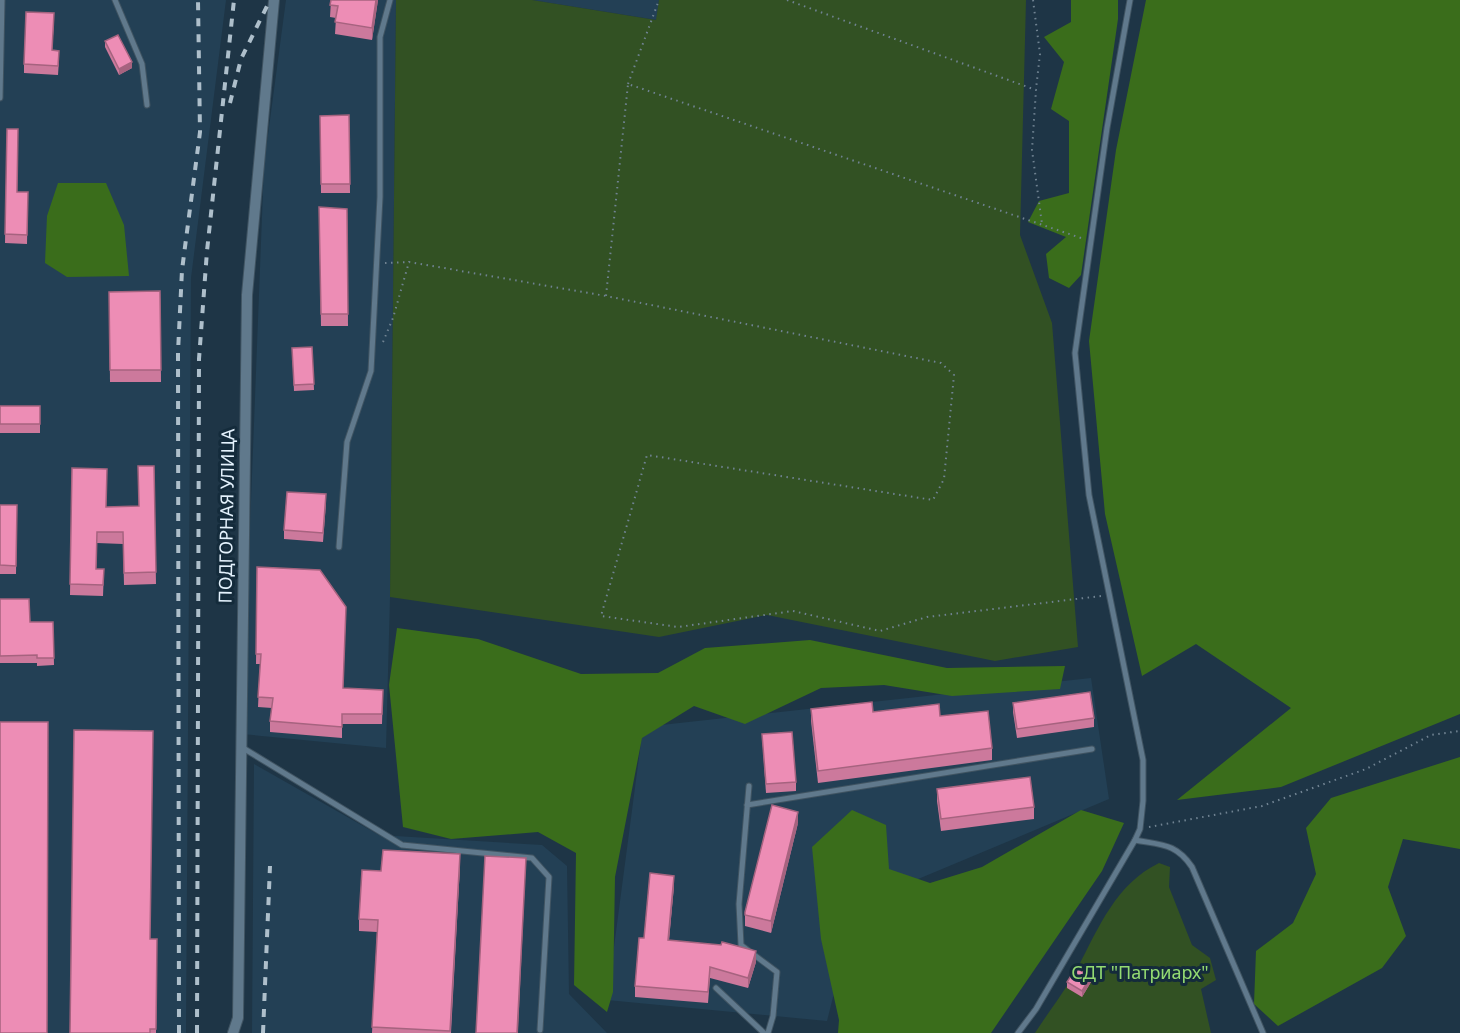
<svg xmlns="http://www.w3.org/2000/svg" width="1460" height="1033" font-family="'Noto Sans',sans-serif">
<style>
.built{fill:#234055}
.green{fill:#325123}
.forest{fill:#3a6d1b}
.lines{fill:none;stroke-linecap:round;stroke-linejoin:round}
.service-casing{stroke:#405462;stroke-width:7}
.minor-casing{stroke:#405462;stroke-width:12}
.path{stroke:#708392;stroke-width:2;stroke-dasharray:1.5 4.5;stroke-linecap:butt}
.service{stroke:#60798c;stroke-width:5}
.minor{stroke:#60798c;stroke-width:10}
.rail{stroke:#aebfcb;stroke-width:4;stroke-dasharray:8 8;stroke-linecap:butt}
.wall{fill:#cc799c}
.shaded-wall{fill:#a6637f}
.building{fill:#ed8db5;stroke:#a6637f;stroke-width:1.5}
.labels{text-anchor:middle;stroke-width:6;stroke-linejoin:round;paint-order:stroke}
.street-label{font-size:18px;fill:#e4f2fd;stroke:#142b3b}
.park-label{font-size:18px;fill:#94db72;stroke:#142b3b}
</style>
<rect width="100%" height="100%" fill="#1e3546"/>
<g class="built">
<polygon points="0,0 226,0 191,278 186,1033 0,1033"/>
<polygon points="286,0 396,0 390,597 386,748 242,734 264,165"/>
<polygon points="532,0 659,0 657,20"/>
<polygon points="1091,678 1109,799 856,905 827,1021 607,1000 643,727"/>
<polygon points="254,764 379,835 542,845 567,866 569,994 607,1033 252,1033"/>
</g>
<g class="green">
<polygon points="396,0 532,0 656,20 659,0 1026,0 1020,235 1052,323 1078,647 995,661 767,615 659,637 390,597"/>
<path d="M 1159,863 L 1170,867 L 1169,887 L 1192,945 L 1210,958 L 1216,980 L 1201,989 L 1211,1033 L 1035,1033 C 1049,1011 1066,990 1078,967 C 1099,927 1116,884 1159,863 Z"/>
</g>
<g class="forest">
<polygon points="1071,0 1118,0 1118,19 1081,275 1069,288 1049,278 1046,254 1066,237 1028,222 1039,201 1069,193 1069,121 1051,109 1064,62 1044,37 1071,22"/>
<polygon points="1146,0 1460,0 1460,714 1281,787 1177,800 1291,708 1196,644 1142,676 1105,514 1089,341 1116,150"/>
<polygon points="58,183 106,183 124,225 129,276 67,277 45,263 47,216"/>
<polygon points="397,628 478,639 581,674 658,673 705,648 810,640 947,668 1065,666 1060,689 952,696 884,685 821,688 745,724 694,706 642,738 615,877 613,992 607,1012 574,985 576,853 538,832 451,839 403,827 389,685"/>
<polygon points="1460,757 1460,849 1403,839 1388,887 1406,936 1382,968 1278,1026 1254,1004 1256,951 1293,923 1316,874 1306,828 1331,798"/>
<polygon points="852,810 886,825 889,869 930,883 982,867 1081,810 1124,823 1102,871 991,1033 838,1033 839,1020 821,939 812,847"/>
</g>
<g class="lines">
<defs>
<g id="service">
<polyline points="115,0 142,64 147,105"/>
<polyline points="0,98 2,0"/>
<polyline points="339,547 347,442 371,371 380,197 380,37 390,0"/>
<polyline points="243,748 402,845 532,858 549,877 540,1030"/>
<polyline points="749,786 739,904 741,945 777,972 773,1016 768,1033"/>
<polyline points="747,805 1092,749"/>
<path d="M 1135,840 C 1161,845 1176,843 1192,867 L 1263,1033"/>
<polyline points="716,988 764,1033"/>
<polyline points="1018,1033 1036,1009 1135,840 1140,829 1143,801 1143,760 1089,495 1075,353 1107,128 1130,0"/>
</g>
<polyline id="minor" points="233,1033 238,1018 247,295 274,0"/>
</defs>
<use href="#service" class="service-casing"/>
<use href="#minor" class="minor-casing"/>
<g class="path">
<polyline points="787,0 1036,90 1032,150 1042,224"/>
<polyline points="1033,0 1040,54 1036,89"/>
<polyline points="628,84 659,0"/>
<polyline points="1081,238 628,84 606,296 941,363 954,375 944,479 933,500 647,455 601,616 678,627 793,611 880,631 927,617 1101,596"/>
<polyline points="385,263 409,262"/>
<polyline points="383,342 393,318 409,262 606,296"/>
<polyline points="1149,827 1262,806 1366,769 1431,735 1460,731"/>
</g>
<use href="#service" class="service"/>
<use href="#minor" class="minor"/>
<g class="rail">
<polyline points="230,103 241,59 270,0"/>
<polyline points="179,1033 178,352 182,270 200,132 198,0"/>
<polyline points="197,1033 199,359 207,251 234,0"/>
<polyline points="263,1033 270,866"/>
</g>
</g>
<g class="wall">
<polygon points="331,0 378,0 372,40 335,34 336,18 330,17"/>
<polygon points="54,22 52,50 59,60 58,75 24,73 24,64"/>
<polygon points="105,41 132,68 119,75 105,47"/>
<polygon points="349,115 350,193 321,193 320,116"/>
<polygon points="7,129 17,192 28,192 27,244 5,243"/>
<polygon points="319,208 347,209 348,326 321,326"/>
<polygon points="160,291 161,382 110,382 109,292"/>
<polygon points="312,347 314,390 294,391 292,348"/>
<rect x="0" y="406" width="40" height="27"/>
<polygon points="154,466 156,584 124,585 123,544 97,543 96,569 104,569 103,596 70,595 72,468 107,507 139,506"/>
<polygon points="326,503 323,542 284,539 284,530"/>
<polygon points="0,505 17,505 16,574 0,574"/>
<polygon points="257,567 343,688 383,690 382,724 342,724 342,738 270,732 270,721 272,708 258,707 260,664 256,664"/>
<polygon points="0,599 30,622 53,622 54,665 37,666 37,663 0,663"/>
<polygon points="1013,703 1094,718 1094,727 1017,738 1013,712"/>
<polygon points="811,709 940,716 992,748 992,760 818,783 811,721"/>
<polygon points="762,734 796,782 796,791 766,793"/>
<polygon points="937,789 1034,807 1034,819 941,831 937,801"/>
<polygon points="798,823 771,933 745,926 745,912"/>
<polygon points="460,866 451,1033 372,1033 377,932 359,931 359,919 381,871"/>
<polygon points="674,886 669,940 756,962 748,988 710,978 708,1003 635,997 635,986 644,938"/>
<polygon points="150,939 157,939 156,1033 70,1033"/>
<polygon points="1067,982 1091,982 1082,997 1067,988"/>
</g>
<g class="shaded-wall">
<polygon points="376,0 378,0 372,40 372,28"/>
<polygon points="132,62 132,68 119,75 119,69"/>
<polygon points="798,812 798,823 771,933 771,921"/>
<polygon points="460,854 460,866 450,1033"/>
<polygon points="526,858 518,1033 517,1033"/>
<polygon points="674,876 674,886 668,951 668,940"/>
<polygon points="756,951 756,962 748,988 748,978"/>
<polygon points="1091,976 1091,982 1082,997 1082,991"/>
</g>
<g class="building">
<polygon points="331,0 376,0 372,28 335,22 338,6 330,5"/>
<polygon points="26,12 54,13 52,50 59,51 58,66 24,64"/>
<polygon points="118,35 132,62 119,69 105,41"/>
<polygon points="349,115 350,184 321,184 320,116"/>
<polygon points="7,129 18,129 17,192 28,192 27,235 5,234"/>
<polygon points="319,207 347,209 348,314 321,314"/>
<polygon points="160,291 161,370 110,370 109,292"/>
<polygon points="312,347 314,384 294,385 292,348"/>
<rect x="0" y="406" width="40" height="18"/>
<polygon points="138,466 154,466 156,572 124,573 123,532 97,532 96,569 104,569 103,585 70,584 72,468 107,469 106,507 139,506"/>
<polygon points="287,492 326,494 323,533 284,530"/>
<polygon points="0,505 17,505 16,566 0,565"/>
<polygon points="257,567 320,570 346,607 343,688 383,690 382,714 342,714 342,727 270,721 273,698 258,697 261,654 256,654"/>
<polygon points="0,599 29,599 30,622 53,622 54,658 37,658 37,655 0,656"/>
<polygon points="1090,692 1094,718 1017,729 1013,703"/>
<polygon points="872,702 873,712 939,704 940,716 988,711 992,748 818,771 811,709"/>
<polygon points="0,722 48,722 47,1033 0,1033"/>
<polygon points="74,730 153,731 150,939 157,939 156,1029 150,1029 150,1033 70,1033"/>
<polygon points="792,732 796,782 766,784 762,734"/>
<polygon points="1030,777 1034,807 941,819 937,789"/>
<polygon points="772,805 798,812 771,921 745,915 745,912"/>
<polygon points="383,850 460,854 450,1031 372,1027 378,920 359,919 362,870 381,871"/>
<polygon points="485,856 526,858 517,1033 476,1033"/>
<polygon points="650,873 674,876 668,940 721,945 722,942 756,951 748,978 710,967 708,992 635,986 639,938 644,938"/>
<polygon points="1076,968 1091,976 1082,991 1067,982"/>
</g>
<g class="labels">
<g class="street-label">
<text transform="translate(227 516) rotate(-89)" y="6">ПОДГОРНАЯ УЛИЦА</text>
</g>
<g class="park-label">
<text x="1140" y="979">СДТ "Патриарх"</text>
</g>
</g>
</svg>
